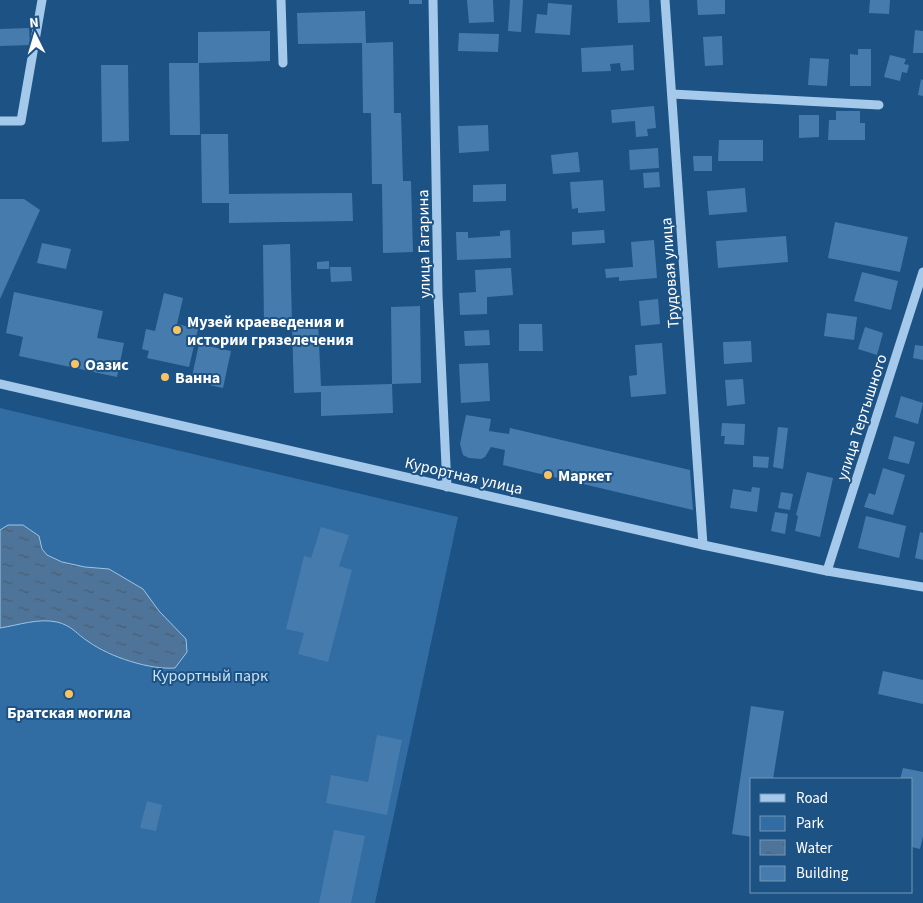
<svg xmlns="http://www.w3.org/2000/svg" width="923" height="903" font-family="'Source Sans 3',sans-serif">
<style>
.park{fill:#316ca2}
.water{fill:url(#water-ripples);stroke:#98c5ec}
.building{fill:#467cad}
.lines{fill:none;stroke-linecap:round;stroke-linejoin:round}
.minor{stroke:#a5c9ea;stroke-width:9}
.poi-dot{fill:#f9c363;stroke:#1d5284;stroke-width:2}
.labels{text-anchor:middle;stroke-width:4;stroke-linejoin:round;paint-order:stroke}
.street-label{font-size:16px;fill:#fff;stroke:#1d5284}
.poi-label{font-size:16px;font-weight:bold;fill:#fff;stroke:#1d5284;text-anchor:start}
.park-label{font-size:16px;fill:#c9e2f7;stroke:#1d5284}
</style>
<defs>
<pattern id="water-ripples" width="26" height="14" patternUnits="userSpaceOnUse" patternTransform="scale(1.25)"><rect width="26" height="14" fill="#4e7499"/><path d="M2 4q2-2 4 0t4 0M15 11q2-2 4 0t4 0" fill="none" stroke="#4d5e6f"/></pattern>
</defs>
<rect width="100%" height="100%" fill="#1d5284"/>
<polygon class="park" points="0,408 458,517 375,903 0,903"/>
<path class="water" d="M 8,525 L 23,525 L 39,536 L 42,549 L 47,555 L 62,562 L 85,567 L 109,569 L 143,589 L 159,611 L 186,639 L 187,652 L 175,668 C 150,670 110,657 89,642 C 76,634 73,626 57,622 C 38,618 19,625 0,628 L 0,530 Z"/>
<g class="building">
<rect x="409" y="0" width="13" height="4"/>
<polygon points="467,0 493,0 494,22 469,23"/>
<polygon points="510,0 523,0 521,32 508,31"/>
<polygon points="617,0 649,0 650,22 618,23"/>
<polygon points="697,0 725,0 725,14 698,15"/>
<polygon points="870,0 890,0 889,14 869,13"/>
<polygon points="548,3 572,5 570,35 535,33 537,14 547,15"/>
<polygon points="365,11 366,43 393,42 394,113 401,113 403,181 411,181 413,252 383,253 382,184 372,184 371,113 363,113 362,43 298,44 297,13"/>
<polygon points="29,28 30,45 0,46 0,29"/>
<polygon points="915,30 923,31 923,53 913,53"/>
<polygon points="270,31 270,61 199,63 200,135 170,135 169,63 198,63 198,32"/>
<polygon points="459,33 499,34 498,52 458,51"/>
<polygon points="722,36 723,65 705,66 703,37"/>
<polygon points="633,45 634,70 621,71 620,63 610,64 611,71 582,72 581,48"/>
<polygon points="858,49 871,49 871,86 850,86 850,54 858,55"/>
<polygon points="890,55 906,59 904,64 909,65 907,73 902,72 900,81 884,77"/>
<polygon points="810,58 829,59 827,86 808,85"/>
<polygon points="101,65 128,65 129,141 102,142"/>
<polygon points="921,79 923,80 923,96 918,95"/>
<polygon points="654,106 656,128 647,129 648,136 636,137 635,121 612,123 611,110"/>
<polygon points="836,111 860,111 860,123 865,123 865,140 828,140 829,120 836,120"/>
<polygon points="799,115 819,115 819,137 799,138"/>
<polygon points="488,125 489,151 459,153 458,126"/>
<polygon points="201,134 228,134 229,194 352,193 353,221 229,223 229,203 202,203"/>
<polygon points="719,140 763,140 763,161 718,161"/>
<polygon points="658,148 659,168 630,170 629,150"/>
<polygon points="578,152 580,172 553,174 551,155"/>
<polygon points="693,156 712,156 712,171 694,171"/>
<polygon points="659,172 660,187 644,188 643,173"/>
<polygon points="603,180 605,211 578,213 578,208 572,209 570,182"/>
<polygon points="506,184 506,201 473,202 473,185"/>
<polygon points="745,188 747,212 709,215 707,191"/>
<polygon points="0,199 24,199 40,210 0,299"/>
<polygon points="835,222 908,237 900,272 828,258"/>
<polygon points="510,230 511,258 457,260 456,232 468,232 468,238 500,236 500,231"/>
<polygon points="604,230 605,243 572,245 572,232"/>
<polygon points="786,236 788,262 718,268 716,241"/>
<polygon points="654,240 657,278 619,281 619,277 606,278 605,269 633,267 631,242"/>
<polygon points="42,243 71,249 66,269 37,263"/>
<polygon points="290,244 292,323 264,323 263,245"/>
<polygon points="329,261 329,269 317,269 317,262"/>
<polygon points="330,267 351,267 352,281 331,282"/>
<polygon points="511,268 513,295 487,297 487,314 460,315 459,293 476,292 475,270"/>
<polygon points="862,272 898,281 891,310 854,301"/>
<polygon points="14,292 103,311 97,338 124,343 117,377 19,356 23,337 6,333"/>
<polygon points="164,293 183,298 177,324 198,329 189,367 147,358 149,351 142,349 146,329 155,331"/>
<polygon points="658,299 660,324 641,326 639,301"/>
<polygon points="420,306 421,383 392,384 393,413 321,416 321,392 294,393 292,323 318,322 321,386 392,384 391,307"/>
<polygon points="827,313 857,317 854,340 824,336"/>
<polygon points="519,324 542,324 543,351 519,351"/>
<polygon points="865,327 883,333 877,355 858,349"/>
<polygon points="489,330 490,345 465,346 464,331"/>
<polygon points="751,341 752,362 724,364 723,342"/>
<polygon points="662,343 666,394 631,397 629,376 637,375 635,345"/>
<polygon points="199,344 231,351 223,388 191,381"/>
<polygon points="915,345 923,346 923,360 913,358"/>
<polygon points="488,363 490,401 461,403 459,364"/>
<polygon points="743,379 745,404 727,406 725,380"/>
<polygon points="901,396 923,403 918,424 895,417"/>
<polygon points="466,415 491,419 489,431 509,434 510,428 690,470 693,510 503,465 505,450 491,447 485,457 481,459 469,458 463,455 460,444"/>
<polygon points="722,423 745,424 744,445 724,444 725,436 721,436"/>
<polygon points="778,427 788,428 783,469 773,467"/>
<polygon points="894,436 915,442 909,464 888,459"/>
<polygon points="753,456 769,457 768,468 753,467"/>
<polygon points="883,468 905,475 893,515 864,507 869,493 875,495"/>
<polygon points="807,472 833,478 820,537 795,531 798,516 796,515"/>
<polygon points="752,487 760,488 757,512 730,508 733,489 751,492"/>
<polygon points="781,492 793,494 790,510 778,508"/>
<polygon points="775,512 788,514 785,534 771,531"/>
<polygon points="866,516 906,526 899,558 858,548"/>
<polygon points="321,527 349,535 339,566 352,570 328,662 298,654 304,633 286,629 304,556 311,558"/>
<polygon points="920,532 923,533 923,560 915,558"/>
<polygon points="883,671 923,680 923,704 878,694"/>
<polygon points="751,706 784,711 773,779 752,779 752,837 732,834"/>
<polygon points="377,735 402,740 387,815 326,803 331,775 368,782"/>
<polygon points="903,768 923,772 923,836 920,849 912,847 912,779 900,779"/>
<polygon points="147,801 162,805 156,831 140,828"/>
<polygon points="334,830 365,836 351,903 319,903"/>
</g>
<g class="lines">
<g class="minor">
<polyline points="281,0 283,63"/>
<polyline points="433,0 438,295 447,487"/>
<polyline points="665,0 703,545"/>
<polyline points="672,94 879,105"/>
<polyline points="0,121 21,121 42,0"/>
<polyline points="0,384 703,545 827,571 923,587"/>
<polyline points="827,571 923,272"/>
</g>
</g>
<g class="poi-dot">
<circle cx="177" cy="330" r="5"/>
<circle cx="75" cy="364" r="5"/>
<circle cx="165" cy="377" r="5"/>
<circle cx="548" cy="475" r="5"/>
<circle cx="69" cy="694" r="5"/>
</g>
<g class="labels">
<g class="street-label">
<text transform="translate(423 244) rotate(-91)" y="6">улица Гагарина</text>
<text transform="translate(669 273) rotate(-94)" y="6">Трудовая улица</text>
<text transform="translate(861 417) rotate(-72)" y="6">улица Тертышного</text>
<text transform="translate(464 475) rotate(13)" y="6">Курортная улица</text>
</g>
<g class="poi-label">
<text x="187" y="327">Музей краеведения и<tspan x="187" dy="18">истории грязелечения</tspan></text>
<text x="85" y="370">Оазис</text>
<text x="175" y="383">Ванна</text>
<text x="558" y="481">Маркет</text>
<text x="69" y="718" text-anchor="middle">Братская могила</text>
</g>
<g class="park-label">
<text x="210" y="681">Курортный парк</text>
</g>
</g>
<rect x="750" y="778" width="162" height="115" fill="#1d5284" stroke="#7797b5"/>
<rect x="760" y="794" width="25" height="8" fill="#a5c9ea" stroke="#7797b5"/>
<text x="796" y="803" font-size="15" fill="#ffffff">Road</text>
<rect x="760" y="816" width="25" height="15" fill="#316ca2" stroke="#7797b5"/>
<text x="796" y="828" font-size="15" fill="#ffffff">Park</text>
<rect x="760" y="840" width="25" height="15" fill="url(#water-ripples)" stroke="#7797b5"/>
<text x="796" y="853" font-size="15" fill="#ffffff">Water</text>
<rect x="760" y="866" width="25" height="15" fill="#467cad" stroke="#7797b5"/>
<text x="796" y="878" font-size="15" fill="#ffffff">Building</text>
<g transform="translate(35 35) rotate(355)" stroke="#1d5284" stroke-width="4" paint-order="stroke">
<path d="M0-4L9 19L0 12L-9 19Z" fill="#ffffff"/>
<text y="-8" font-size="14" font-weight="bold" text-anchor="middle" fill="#ffffff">N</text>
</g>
</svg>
